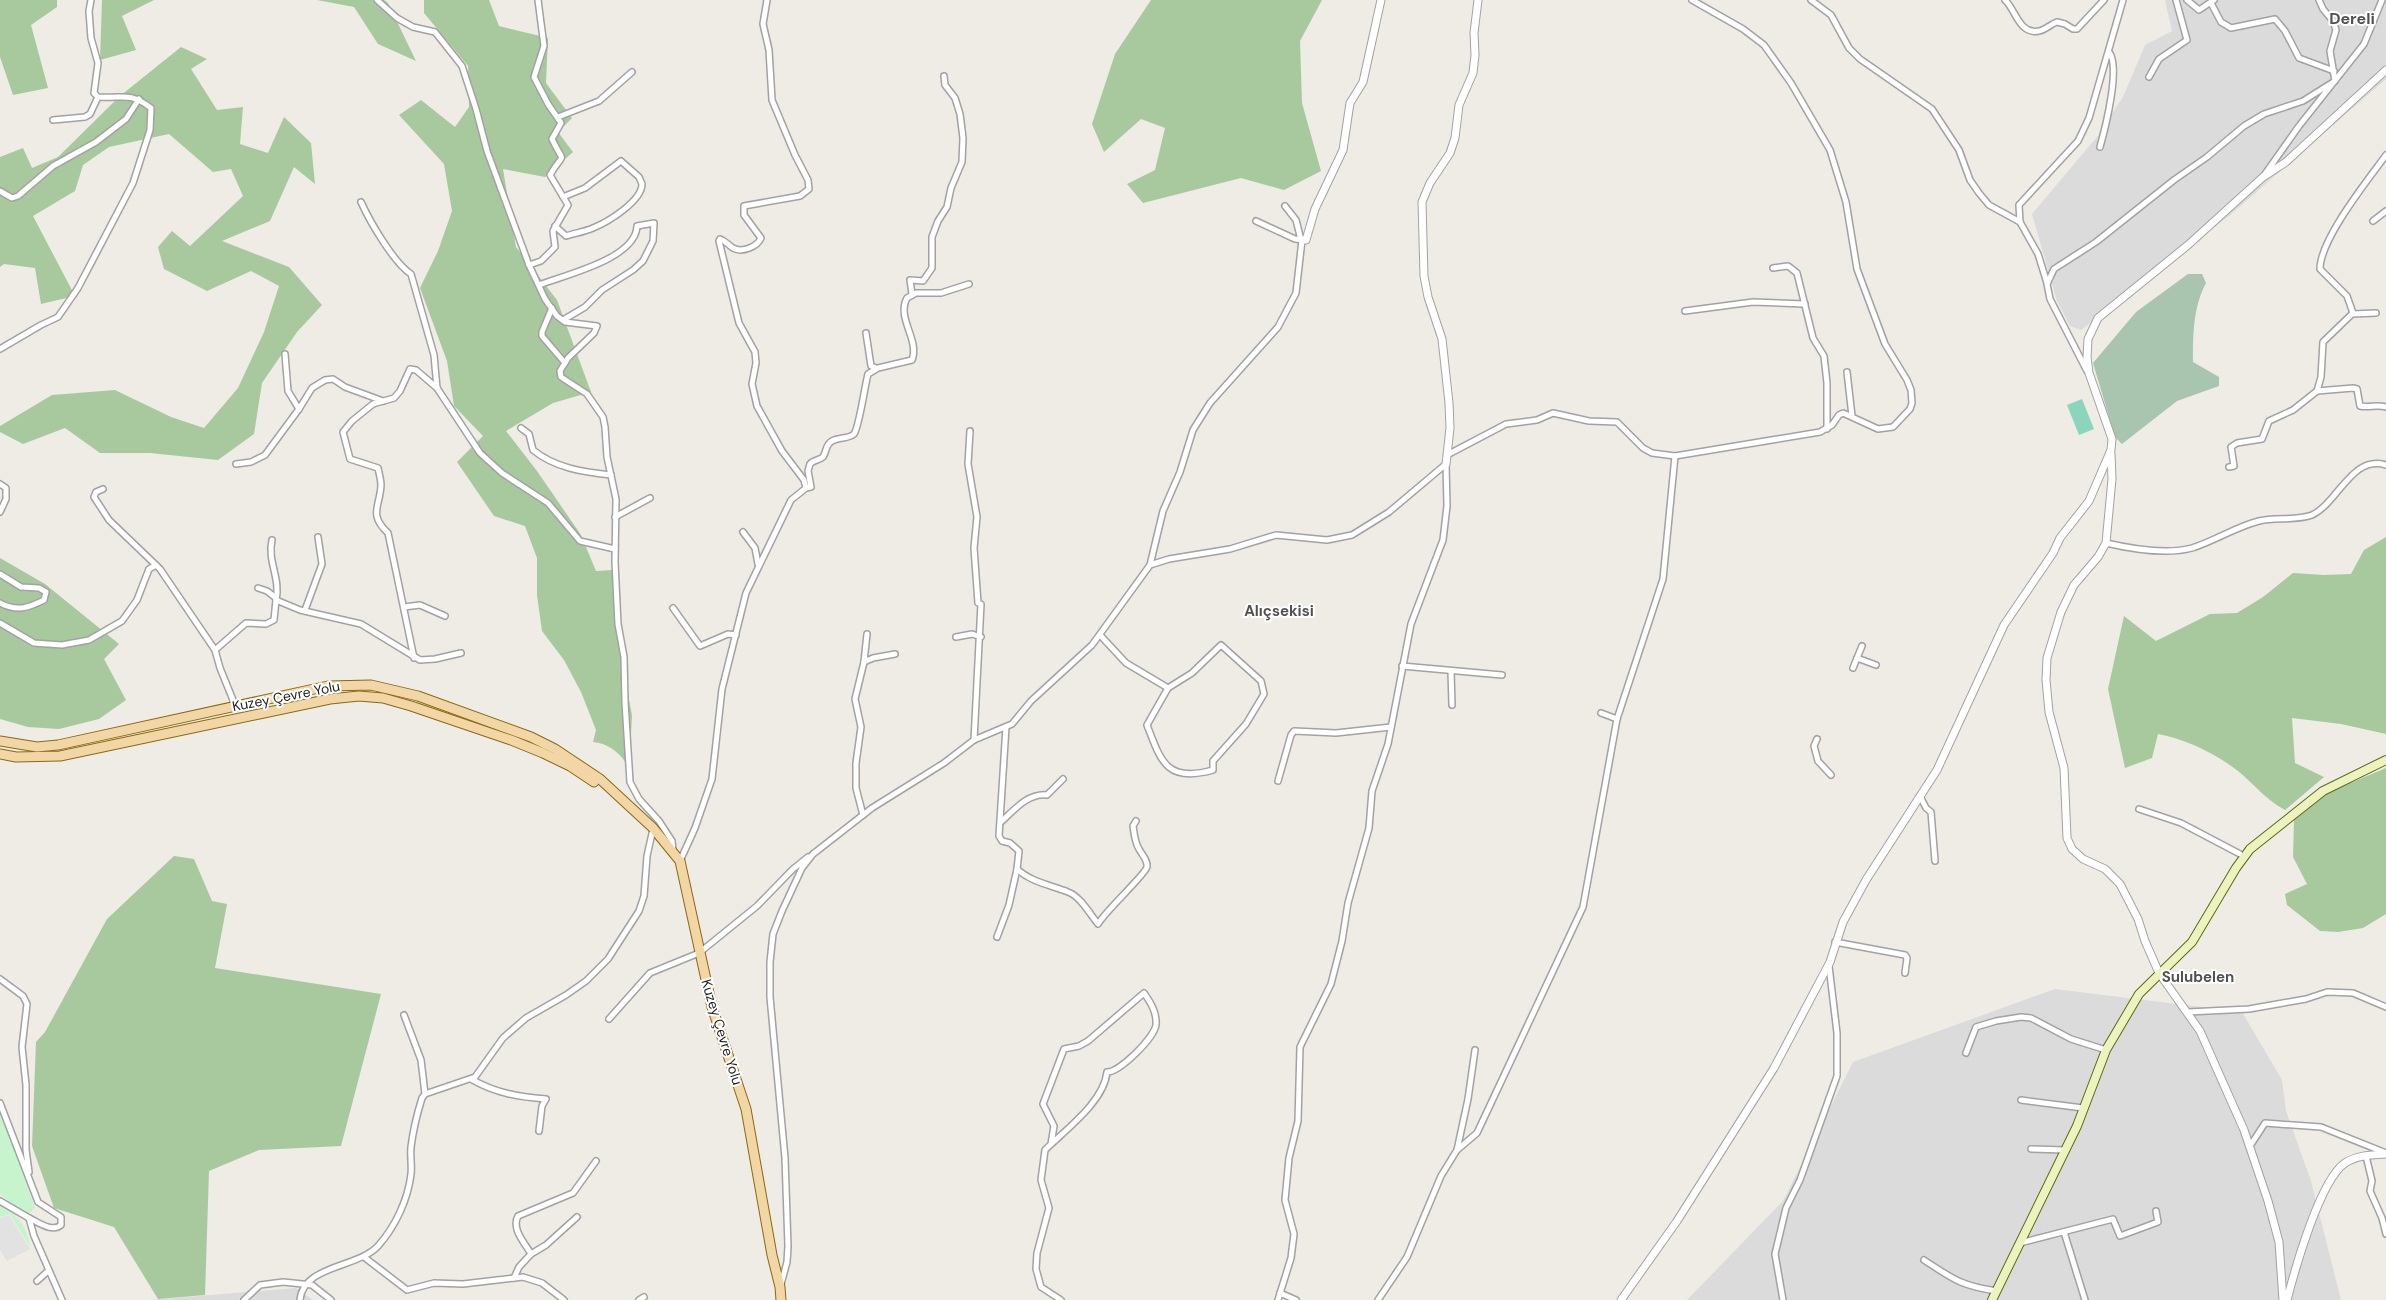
<svg xmlns="http://www.w3.org/2000/svg" width="2386" height="1300" font-family="'DM Sans',sans-serif">
<style>
.residential{fill:#dcdbdb}
.forest{fill:#a8c99e}
.cemetery{fill:#a9c5af}
.park{fill:#c7f4cd}
.pitch{fill:#8bd5bd}
.parking{fill:#e2e2e2}
.lines{fill:none;stroke-linecap:round;stroke-linejoin:round}
.minor-casing{stroke:#a2a2a2;stroke-width:8}
.tertiary-casing{stroke:#a2a2a2;stroke-width:9}
.secondary-casing{stroke:#5b6b10;stroke-width:10}
.primary-casing{stroke:#8a690f;stroke-width:11}
.minor{stroke:#fff;stroke-width:5}
.tertiary{stroke:#fff;stroke-width:7}
.secondary{stroke:#edf3bf;stroke-width:8}
.primary{stroke:#f2d6a6;stroke-width:9}
.labels{text-anchor:middle;stroke-width:4;stroke-linejoin:round;paint-order:stroke}
.street-label{font-size:14px;fill:#1e1e1e;stroke:#fff}
.neighbourhood-label{font-size:15px;font-weight:bold;fill:#515151;stroke:#fff}
.quarter-label{font-size:16px;font-weight:bold;fill:#515151;stroke:#fff}
</style>
<rect width="100%" height="100%" fill="#eeece5"/>
<g class="residential">
<polygon points="2165,0 2386,0 2386,79 2229,216 2081,330 2070,326 2057,301 2032,214 2096,138 2123,97 2145,45 2172,31"/>
<polygon points="2055,989 2242,1012 2282,1080 2286,1111 2311,1181 2341,1300 1687,1300 1783,1201 1853,1062"/>
<polygon points="296,1288 313,1300 150,1300"/>
</g>
<g class="forest">
<polygon points="0,0 57,0 57,7 31,25 48,88 13,95 0,57"/>
<polygon points="102,0 154,0 122,16 136,50 100,60"/>
<polygon points="317,0 384,0 388,3 416,61 378,44 354,7"/>
<path d="M 424,0 L 489,0 L 499,26 L 548,38 L 546,83 L 572,118 L 558,132 L 573,152 L 545,177 L 503,169 L 516,247 L 557,300 L 591,392 L 553,403 L 506,431 L 537,471 L 581,535 L 596,571 L 613,570 L 617,630 L 632,716 L 629,768 C 622,754 608,743 593,742 L 596,730 L 581,692 L 564,660 L 542,631 L 537,595 L 537,558 L 525,526 L 494,516 L 457,462 L 483,436 L 454,406 L 447,361 L 420,288 L 438,251 L 452,211 L 444,164 L 399,115 L 421,100 L 455,127 L 469,107 L 468,66 L 424,13 Z"/>
<polygon points="1151,0 1322,0 1300,41 1302,103 1321,171 1284,190 1241,178 1143,203 1127,184 1155,170 1165,128 1141,119 1104,152 1092,124 1115,54"/>
<polygon points="181,47 207,59 191,69 217,110 243,107 240,144 268,153 284,117 311,143 315,184 294,167 270,221 222,241 289,267 322,305 297,332 262,383 254,434 218,460 150,453 100,453 65,428 23,444 0,432 0,426 52,395 115,390 171,417 204,428 238,388 264,332 279,286 251,271 207,291 164,269 158,247 172,231 190,246 243,196 231,169 213,172 169,134 109,147 83,165 75,191 33,216 75,296 41,304 35,268 4,264 0,267 0,157 23,148 32,168 58,157 120,96"/>
<path d="M 2386,537 L 2386,734 L 2341,724 L 2292,718 L 2295,763 L 2324,777 L 2285,810 C 2265,799 2255,785 2238,771 C 2216,754 2186,739 2158,734 L 2152,758 L 2125,768 L 2108,689 L 2124,616 L 2156,641 L 2210,614 L 2237,613 L 2263,597 L 2293,573 L 2324,575 L 2351,574 L 2364,550 Z"/>
<polygon points="0,558 45,584 119,644 104,659 126,700 99,719 59,729 28,727 0,719"/>
<polygon points="2386,768 2386,914 2363,928 2338,932 2320,931 2287,905 2285,894 2307,884 2293,857 2294,820 2329,792"/>
<polygon points="174,856 194,859 212,901 227,904 215,968 381,994 341,1146 259,1150 209,1171 205,1295 158,1299 114,1227 54,1208 32,1146 36,1042 45,1032 107,919"/>
</g>
<path class="cemetery" d="M 2188,274 L 2202,274 L 2206,283 C 2193,307 2193,335 2193,362 L 2219,377 L 2219,386 L 2177,401 L 2122,444 L 2115,437 L 2093,363 L 2136,312 Z"/>
<g class="park">
<polygon points="0,1110 35,1208 26,1216 0,1194"/>
<path d="M 0,1205 C 17,1214 28,1227 30,1247 L 10,1214 L 2,1217 L 0,1216 Z"/>
</g>
<polygon class="pitch" points="2082,399 2094,429 2079,435 2067,405"/>
<polygon class="parking" points="9,1215 30,1249 7,1261 0,1250 0,1217 1,1218"/>
<g class="lines">
<defs>
<g id="minor">
<polyline points="377,0 397,18 413,27 435,32 462,66 476,109 487,151 529,265 545,299 557,316 565,322 597,326 594,333 568,358 560,371 561,377 587,394 603,417 605,427 607,457 616,499 615,562 618,624 624,657 625,702 630,782 639,799 659,821 672,841 673,850"/>
<polyline points="1811,0 1831,15 1849,48 1860,59 1932,109 1959,150 1970,180 1979,193 1989,205 2020,222"/>
<path d="M 2005,0 C 2016,10 2019,35 2039,31 C 2045,30 2051,24 2057,22 L 2065,24 L 2073,29 L 2077,29 L 2104,0"/>
<polyline points="2187,0 2199,10 2214,0"/>
<polyline points="2211,3 2221,22 2231,28 2275,19 2285,31 2299,58 2334,71"/>
<polyline points="2149,77 2159,59 2187,40 2176,0"/>
<polyline points="558,117 599,101 632,72"/>
<polyline points="53,120 85,117 90,114 98,97"/>
<path d="M 2100,147 C 2105,129 2121,67 2109,52"/>
<polyline points="2265,174 2299,126 2364,44 2382,0"/>
<polyline points="0,191 12,198 18,196 53,166 96,142 126,119 139,99"/>
<path d="M 361,202 C 370,222 394,263 411,274 L 434,355 L 437,388"/>
<polyline points="1285,206 1296,220 1301,240"/>
<polyline points="2373,221 2386,211"/>
<path d="M 555,226 L 566,236 C 575,233 584,232 593,228 C 608,222 642,201 642,184 L 639,177 L 621,161 L 585,188 L 563,197"/>
<path d="M 529,265 L 541,261 L 555,247 L 553,231 L 568,205 L 550,175 C 565,149 565,167 552,139 L 561,123 L 548,104 L 534,77 L 544,46 L 538,0"/>
<polyline points="1773,268 1788,266 1797,273 1813,338 1824,356 1827,383 1827,429"/>
<polyline points="2047,283 2038,254 2020,222 2019,205 2078,141 2089,118 2123,0"/>
<path d="M 539,285 C 564,275 636,259 637,226 L 654,223 L 653,241 L 643,261 L 633,270 L 602,290 L 585,307 L 563,320"/>
<polyline points="912,294 910,280 923,281 932,268 932,237 938,221 947,207 951,188 962,162 963,138 960,114 955,98 945,85 944,76"/>
<polyline points="552,308 542,332 542,336 565,363"/>
<polyline points="1685,311 1753,302 1805,304"/>
<path d="M 2353,313 L 2347,296 L 2320,269 C 2320,239 2368,180 2386,155"/>
<polyline points="866,333 871,366 876,368"/>
<path d="M 0,349 L 41,325 L 58,317 L 78,288 L 133,183 L 150,130 L 151,108 C 129,91 123,99 98,97 L 94,93 L 98,63 L 91,38 L 89,11 L 91,0"/>
<polyline points="285,354 288,391 299,409"/>
<polyline points="2087,371 2050,299 2047,284 2054,269 2096,242 2174,180 2207,157 2244,126 2264,114 2303,101 2335,81 2330,51 2336,30 2333,21 2323,9 2319,0"/>
<polyline points="1847,372 1852,416"/>
<polyline points="2317,391 2321,377 2323,342 2352,314 2376,313"/>
<path d="M 521,428 L 529,434 L 533,450 C 555,468 583,472 611,475"/>
<polyline points="970,431 968,464 977,517 974,548 978,603 981,604 974,740"/>
<polyline points="1447,455 1506,424 1537,420 1553,413 1589,421 1617,422 1643,448 1652,453 1675,456 1820,432 1832,425 1839,415 1843,413 1878,429 1893,427 1910,409 1912,403 1911,390 1907,380 1885,344 1857,269 1846,202 1830,150 1791,83 1764,45 1743,29 1692,0"/>
<polyline points="236,464 251,462 265,455 299,409 312,388 325,380 333,379 345,387 383,401"/>
<path d="M 2229,467 L 2234,466 L 2231,447 L 2237,443 L 2262,439 L 2269,421 L 2293,410 L 2317,391 L 2353,388 L 2357,389 L 2360,406 C 2369,408 2377,404 2386,407"/>
<polyline points="0,484 6,488 6,499 0,512"/>
<path d="M 806,488 L 811,487 L 808,471 L 810,464 C 813,460 820,460 823,457 C 827,451 825,445 832,441 C 839,437 849,439 854,434 C 859,428 865,385 868,374 L 878,368 L 912,360 C 920,340 896,318 907,298 L 916,293 L 941,293 L 969,284"/>
<polyline points="103,489 96,492 94,497 109,520 160,569 215,650 220,668 235,705"/>
<polyline points="615,517 650,498"/>
<polyline points="743,532 755,548 758,564"/>
<path d="M 272,540 C 267,561 281,579 276,600"/>
<path d="M 2106,543 C 2132,549 2166,555 2192,548 C 2215,541 2235,527 2259,521 C 2275,517 2296,521 2312,515 C 2338,503 2352,454 2386,465"/>
<polyline points="1150,565 1163,511 1180,472 1193,430 1210,403 1278,327 1296,293 1302,240 1295,239 1256,221"/>
<path d="M 0,574 L 21,587 L 39,588 L 46,592 L 44,600 C 28,608 17,612 0,603"/>
<polyline points="258,588 267,591 276,598"/>
<polyline points="404,607 420,605 445,616"/>
<polyline points="673,608 700,646 728,634 736,635"/>
<polyline points="305,610 322,564 318,537"/>
<polyline points="0,623 34,643 62,645 89,640 122,621 137,600 149,569 156,565"/>
<polyline points="1100,635 1126,663 1168,688"/>
<polyline points="956,637 972,634 981,637"/>
<path d="M 1221,645 L 1261,681 L 1264,694 L 1246,724 L 1213,761 L 1213,770 C 1167,783 1161,762 1147,725 L 1168,688 L 1192,673 Z"/>
<polyline points="215,650 246,623 266,624 274,620 276,600 300,610 361,624 420,660 435,659 461,653"/>
<path d="M 414,658 L 388,533 C 368,514 380,507 381,485 C 381,480 379,473 378,468 L 350,459 L 343,432 L 352,421 L 373,404 L 394,398 L 400,391 L 410,369 L 416,370 L 437,388 L 480,453 L 502,473 L 548,503 L 580,541 L 615,549"/>
<polyline points="1857,658 1862,646"/>
<polyline points="864,662 867,634"/>
<polyline points="1402,666 1502,675"/>
<polyline points="1853,668 1857,658 1876,665"/>
<polyline points="1451,671 1452,705"/>
<polyline points="1601,713 1617,719"/>
<path d="M 1006,727 L 999,836 L 1002,841 L 1010,843 L 1019,851 L 1017,869 C 1031,882 1050,885 1068,892 C 1080,896 1090,914 1098,924 C 1106,910 1145,875 1147,867 C 1148,860 1142,855 1139,849 C 1135,843 1134,833 1133,826 L 1136,821"/>
<polyline points="1817,739 1814,746 1818,761 1831,775"/>
<polyline points="1278,781 1291,735 1294,731 1336,733 1391,727"/>
<polyline points="1920,796 1926,808 1931,812 1935,861"/>
<polyline points="2139,809 2181,823 2240,854"/>
<polyline points="863,815 856,788 856,763 861,727 855,699 864,662 873,658 895,654"/>
<path d="M 1001,822 C 1014,810 1028,793 1047,795 L 1063,779"/>
<path d="M 680,861 L 695,828 L 712,779 L 722,689 L 746,593 L 791,500 L 806,488 L 804,480 L 782,451 L 757,406 L 752,384 L 756,363 L 755,352 L 739,323 L 719,241 L 720,239 C 726,241 728,245 733,248 C 742,253 757,247 761,238 L 744,215 L 744,206 L 800,196 L 809,189 L 808,180 L 795,155 L 772,100 L 769,50 L 763,24 L 767,0"/>
<polyline points="997,937 1009,905 1017,869"/>
<polyline points="1835,942 1905,955 1907,958 1905,973"/>
<polyline points="0,979 23,996 27,1004 22,1047 26,1085 26,1150 29,1172"/>
<polyline points="2188,1012 2249,1009 2306,999 2327,992 2353,993 2386,1007"/>
<polyline points="404,1015 421,1060 425,1094"/>
<polyline points="609,1019 650,973 699,953 757,906 793,869 808,857"/>
<polyline points="1966,1053 1976,1027 1996,1021 2021,1017 2031,1018 2071,1039 2106,1050"/>
<path d="M 471,1079 C 495,1093 519,1097 546,1099 L 542,1106 L 539,1131"/>
<polyline points="2021,1100 2083,1108"/>
<path d="M 0,1103 L 38,1202 L 61,1217 L 61,1225 C 52,1233 38,1222 29,1218 L 34,1236 L 62,1300"/>
<path d="M 1051,1144 L 1054,1126 L 1043,1104 L 1064,1049 L 1079,1046 L 1088,1041 L 1144,993 C 1151,1003 1157,1013 1156,1025 C 1154,1038 1120,1072 1107,1072 C 1104,1102 1065,1130 1045,1150 L 1041,1180 L 1049,1208 L 1037,1253 L 1036,1269 L 1041,1287 L 1061,1300"/>
<polyline points="2250,1146 2265,1123 2321,1127 2386,1153"/>
<polyline points="2031,1149 2065,1150"/>
<polyline points="1457,1150 1468,1099 1475,1050"/>
<polyline points="2366,1156 2372,1181 2370,1191 2382,1218 2386,1234"/>
<polyline points="0,1201 29,1218"/>
<polyline points="2064,1232 2085,1300"/>
<polyline points="2020,1243 2113,1219 2120,1236 2158,1222 2156,1211"/>
<polyline points="531,1254 546,1245 577,1217"/>
<polyline points="364,1257 407,1290 434,1283 463,1284 523,1277 542,1283 564,1300"/>
<path d="M 1924,1260 C 1953,1279 1961,1286 1997,1291"/>
<path d="M 514,1278 L 519,1267 L 531,1254 C 525,1243 511,1229 518,1216 L 573,1193 L 596,1161"/>
<polyline points="37,1281 48,1271"/>
<polyline points="781,1284 787,1262 788,1246 785,1158 770,997 770,962 773,934 782,911 802,868 813,854 872,808 944,763 974,740 1012,724 1031,701 1092,645 1150,565 1169,559 1230,549 1276,535 1327,540 1352,535 1389,512 1446,464"/>
<polyline points="1280,1293 1296,1300"/>
<polyline points="244,1300 260,1285 283,1282 312,1285 331,1300"/>
<path d="M 300,1300 C 303,1265 358,1268 378,1246 C 395,1227 408,1200 411,1174 C 412,1165 410,1156 411,1147 C 413,1131 417,1114 422,1098 L 425,1094 L 475,1077 L 503,1038 L 526,1018 L 566,995 L 586,981 L 608,959 L 639,911 L 644,896 L 647,856 L 653,829"/>
<polyline points="639,1300 644,1297"/>
<polyline points="1278,1300 1291,1258 1294,1234 1285,1200 1289,1158 1298,1121 1300,1047 1331,984 1342,941 1348,903 1369,828 1372,791 1388,744 1411,624 1443,540 1447,506 1446,464"/>
<polyline points="1378,1300 1407,1257 1441,1176 1457,1150 1477,1133 1583,907 1617,719 1663,579 1675,456"/>
<polyline points="1783,1300 1775,1254 1786,1208 1800,1180 1837,1076 1837,1033 1829,966"/>
</g>
<g id="tertiary">
<polyline points="1302,240 1306,240 1315,209 1343,150 1350,103 1363,82 1381,0"/>
<polyline points="2111,454 2112,479 2106,543 2098,557 2074,585 2061,612 2047,658 2046,680 2049,712 2064,768 2067,838 2072,849 2083,859 2105,869 2120,884 2138,919 2145,941 2159,973 2200,1031 2244,1130 2268,1201 2279,1242 2283,1300"/>
<polyline points="1446,464 1450,428 1449,403 1442,339 1428,297 1424,276 1422,202 1430,183 1450,153 1455,138 1459,105 1473,73 1475,55 1474,33 1478,0"/>
<polyline points="1621,1300 1677,1221 1774,1068 1830,962 1843,922 1866,880 1937,770 2004,625 2053,553 2060,538 2089,501 2111,450 2112,439 2089,373 2087,357 2088,339 2098,318 2188,245 2263,177 2286,162 2386,70"/>
<path d="M 2287,1300 C 2295,1269 2320,1180 2345,1163 C 2357,1155 2372,1155 2386,1154"/>
</g>
<polyline id="secondary" points="1992,1300 2077,1126 2106,1050 2139,994 2192,942 2236,868 2250,849 2323,791 2386,760"/>
<g id="primary">
<polyline points="0,741 37,747 58,745 328,686 371,685 418,696 531,737 555,749 600,779 653,828 680,861 712,1007 746,1109 772,1255 780,1287 781,1300"/>
<polyline points="0,754 16,757 60,756 330,699 359,696 383,698 411,706 511,740 543,753 570,766 594,782"/>
</g>
</defs>
<use href="#minor" class="minor-casing"/>
<use href="#tertiary" class="tertiary-casing"/>
<use href="#secondary" class="secondary-casing"/>
<use href="#primary" class="primary-casing"/>
<use href="#minor" class="minor"/>
<use href="#tertiary" class="tertiary"/>
<use href="#secondary" class="secondary"/>
<use href="#primary" class="primary"/>
</g>
<g class="labels">
<g class="street-label">
<text transform="translate(286 696) rotate(-11)" y="5">Kuzey Çevre Yolu</text>
<text transform="translate(722 1032) rotate(73)" y="5">Kuzey Çevre Yolu</text>
</g>
<g class="neighbourhood-label">
<text x="1279" y="616">Alıçsekisi</text>
<text x="2198" y="982">Sulubelen</text>
</g>
<g class="quarter-label">
<text x="2352" y="24">Dereli</text>
</g>
</g>
</svg>
